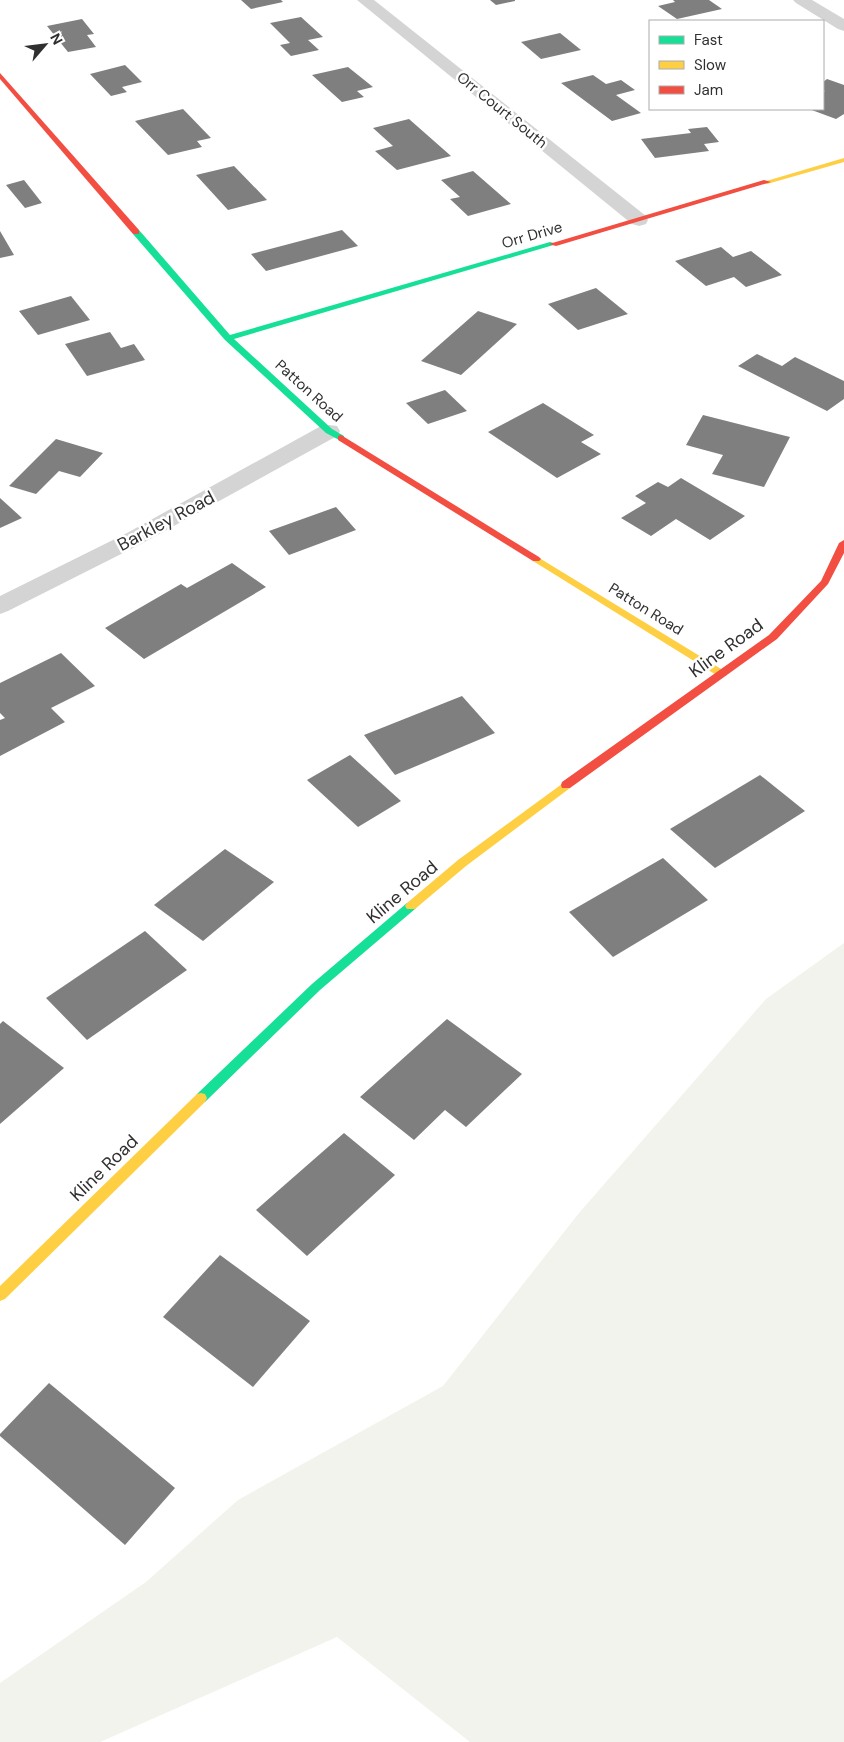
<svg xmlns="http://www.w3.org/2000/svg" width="844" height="1742" font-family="'DM Sans',sans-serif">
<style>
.green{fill:#f1f3ec}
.building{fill:#7f7f7f}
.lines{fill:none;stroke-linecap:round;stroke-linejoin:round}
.street{fill:#d4d4d4;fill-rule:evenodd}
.fast{fill:#16e098;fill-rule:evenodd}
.slow{fill:#ffcf43;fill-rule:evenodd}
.jam{fill:#f24e42;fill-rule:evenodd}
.labels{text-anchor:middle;stroke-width:5;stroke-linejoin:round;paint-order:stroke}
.far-street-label{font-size:15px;fill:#303030;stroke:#fff}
.street-label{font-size:18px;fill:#303030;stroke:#fff}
</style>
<rect width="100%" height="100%" fill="#fff"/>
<polygon class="green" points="844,943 844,1742 470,1742 337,1637 100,1742 0,1742 0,1683 146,1582 238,1500 443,1386 579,1213 766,999"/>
<g class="building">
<polygon points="241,0 281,0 283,2 251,9"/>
<polygon points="490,0 515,0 515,1 496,5"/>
<polygon points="673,0 709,0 722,9 677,19 658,6 675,2"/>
<polygon points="301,17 323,37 308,40 319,50 291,56 280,45 290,43 270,23"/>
<polygon points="82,19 94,34 87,35 96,47 68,52 47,26"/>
<polygon points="560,33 581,50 541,59 521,42"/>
<polygon points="125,65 142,82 122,87 127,92 111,96 90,74"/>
<polygon points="348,67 373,87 357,91 364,97 342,102 312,75"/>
<polygon points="593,75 606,84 621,80 635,90 616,95 641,113 612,121 561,83"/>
<polygon points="827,79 844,85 844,114 836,119 809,109 823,109 823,92 825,91 823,90 823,82"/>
<polygon points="183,109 211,138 197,141 202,147 168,155 135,121"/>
<polygon points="409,119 451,156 397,170 375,151 393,146 373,128"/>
<polygon points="707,127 719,142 704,144 709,151 655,158 641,139 691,133 688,129"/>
<polygon points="234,166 267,200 228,210 196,175"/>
<polygon points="473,171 511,204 468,216 450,199 460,197 441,180"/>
<polygon points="24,180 42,203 25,208 6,185"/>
<polygon points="342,230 358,246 266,271 251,254"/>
<polygon points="0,231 14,255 0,258"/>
<polygon points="721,247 733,257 751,251 782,275 746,287 734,277 706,286 675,261"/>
<polygon points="596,288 628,314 578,330 548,304"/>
<polygon points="71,296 90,320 38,335 19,311"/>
<polygon points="478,311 517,324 461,375 421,361"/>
<polygon points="110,332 121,348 134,344 145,360 87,376 65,344"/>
<polygon points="757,354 782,366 795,357 844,381 844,399 827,411 738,366"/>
<polygon points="445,390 467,411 428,424 406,403"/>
<polygon points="543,403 594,435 581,442 601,454 557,478 488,432"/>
<polygon points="703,415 790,437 764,487 712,474 723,455 686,445"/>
<polygon points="56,439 103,453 80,477 59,471 36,494 9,486"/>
<polygon points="681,478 745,516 710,540 676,519 651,536 621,518 646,503 635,496 658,482 668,487"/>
<polygon points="0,498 22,518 0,528"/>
<polygon points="336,507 356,530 289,555 269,531"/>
<polygon points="232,563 266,587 144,659 105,628 181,584 187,588"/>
<polygon points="61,653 95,686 51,708 65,722 0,756 0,720 5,718 0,713 0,683"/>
<polygon points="462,696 495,733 395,775 364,735"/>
<polygon points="350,755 401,801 358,827 307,780"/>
<polygon points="760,775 805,811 715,868 670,829"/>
<polygon points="225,849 274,882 203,941 154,905"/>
<polygon points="663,858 708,900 613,957 569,912"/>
<polygon points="145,931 187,970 87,1040 46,998"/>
<polygon points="447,1019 522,1074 466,1127 445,1110 414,1140 360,1097"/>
<polygon points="3,1021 64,1068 0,1124 0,1024"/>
<polygon points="344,1133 395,1175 307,1256 256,1210"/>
<polygon points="220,1255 310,1321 253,1387 163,1317"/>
<polygon points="49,1383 175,1488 125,1545 0,1436 0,1434"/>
</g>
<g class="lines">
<g class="street">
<polygon points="357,0 374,0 646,216 648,220 646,224 639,226 632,224"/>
<polygon points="793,0 812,0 844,19 844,31 838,29 796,3"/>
<polygon points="329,425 337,426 340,431 337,436 143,543 8,611 0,614 0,596 127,533 321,426"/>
</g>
<g class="fast">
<polygon points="133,230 139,230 230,335 550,242 557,244 234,339 332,429 344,436 344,440 341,441 326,433 225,340 133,234"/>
<polygon points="411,902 415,903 417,906 415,909 320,990 205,1102 201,1103 197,1102 195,1098 197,1094 312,984 407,903"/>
</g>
<g class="slow">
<polygon points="844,158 844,162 767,184 763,182"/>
<polygon points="536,556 726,672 727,674 726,676 718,676 533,561 533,557"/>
<polygon points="566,781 571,785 570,788 466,866 415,909 407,909 405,906 407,903 458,860"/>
<polygon points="201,1093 205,1094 207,1098 205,1102 5,1299 0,1301 0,1286 197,1094"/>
</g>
<g class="jam">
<polygon points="0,73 139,230 139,234 133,234 0,79"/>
<polygon points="764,180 771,182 556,246 549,244"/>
<polygon points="341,435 539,557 541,559 539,561 533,561 338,440 338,436"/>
<polygon points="844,540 844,553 828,584 777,639 570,788 562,788 561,785 562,782 769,635 821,581 839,543"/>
</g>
</g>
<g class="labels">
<g class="far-street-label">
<text transform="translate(502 110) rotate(39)" y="5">Orr Court South</text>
<text transform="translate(532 235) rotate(-16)" y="5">Orr Drive</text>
<text transform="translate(309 391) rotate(42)" y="5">Patton Road</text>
<text transform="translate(646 609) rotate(32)" y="5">Patton Road</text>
</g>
<g class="street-label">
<text transform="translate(166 521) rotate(-28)" y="6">Barkley Road</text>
<text transform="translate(726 648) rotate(-36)" y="6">Kline Road</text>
<text transform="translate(402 892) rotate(-40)" y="6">Kline Road</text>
<text transform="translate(104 1168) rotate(-44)" y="6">Kline Road</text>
</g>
</g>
<rect x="649" y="20" width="175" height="90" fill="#ffffff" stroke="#acacac"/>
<rect x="659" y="36" width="25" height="8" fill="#16e098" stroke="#acacac"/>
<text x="694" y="45" font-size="15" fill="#303030">Fast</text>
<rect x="659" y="61" width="25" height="8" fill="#ffcf43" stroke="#acacac"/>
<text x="694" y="70" font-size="15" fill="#303030">Slow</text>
<rect x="659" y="86" width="25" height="8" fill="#f24e42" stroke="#acacac"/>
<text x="694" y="95" font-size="15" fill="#303030">Jam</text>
<g transform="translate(45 45) rotate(62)" stroke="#ffffff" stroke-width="4" paint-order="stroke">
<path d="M0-4L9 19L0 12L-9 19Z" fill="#303030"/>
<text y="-8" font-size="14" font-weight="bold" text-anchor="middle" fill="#303030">N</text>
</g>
</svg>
